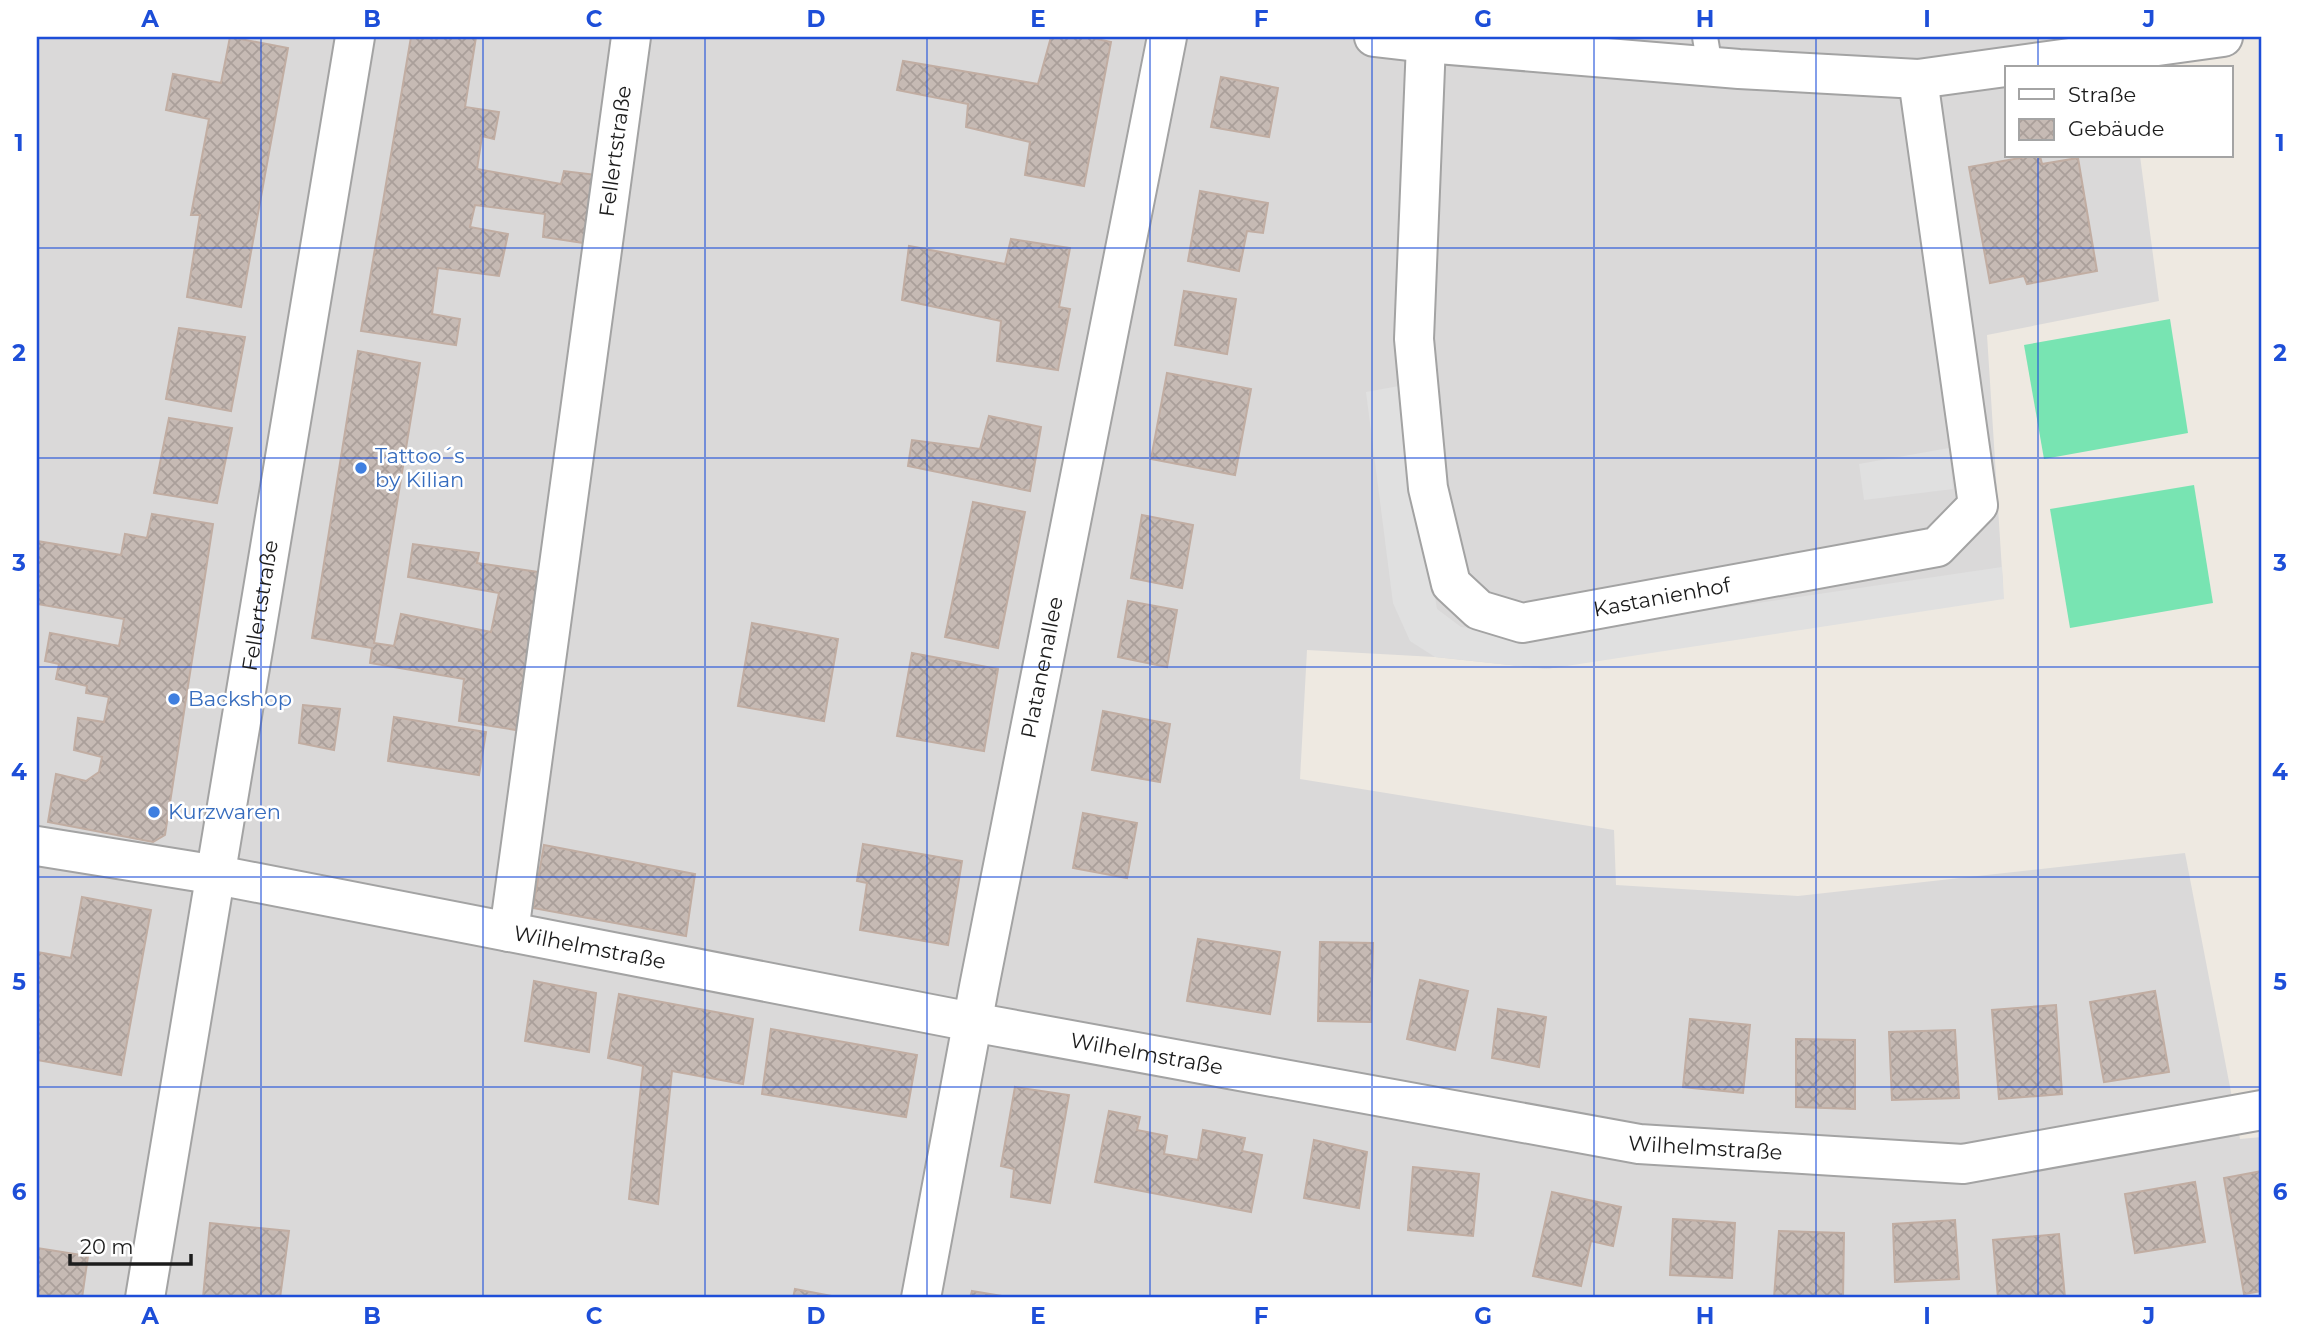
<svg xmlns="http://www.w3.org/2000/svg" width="2299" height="1335" font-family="Montserrat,sans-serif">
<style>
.residential{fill:#dad9d9}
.pitch{fill:#78e4b2}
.parking{fill:#e0e0e0}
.building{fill:url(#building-cross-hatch);stroke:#c1ada2;stroke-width:2}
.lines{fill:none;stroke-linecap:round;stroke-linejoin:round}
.service-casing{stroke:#a3a3a3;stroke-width:28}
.minor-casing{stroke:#a3a3a3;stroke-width:42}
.tertiary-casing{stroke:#a3a3a3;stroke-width:42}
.service{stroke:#fff;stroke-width:24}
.minor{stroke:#fff;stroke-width:38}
.tertiary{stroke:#fff;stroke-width:38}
.grid{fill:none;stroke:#1d4ed8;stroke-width:2;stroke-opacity:0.55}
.shop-dot{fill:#3f7fe0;stroke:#fff;stroke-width:2.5}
.labels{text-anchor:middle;stroke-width:5;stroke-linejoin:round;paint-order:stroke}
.street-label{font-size:21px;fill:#1c1c1c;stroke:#fff}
.shop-label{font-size:21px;fill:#366cbe;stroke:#fff;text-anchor:start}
.neatline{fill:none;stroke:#1d4ed8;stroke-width:2.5}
.grid-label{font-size:23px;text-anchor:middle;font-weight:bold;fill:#1d4ed8}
</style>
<defs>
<pattern id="building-cross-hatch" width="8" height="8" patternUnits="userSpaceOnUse" patternTransform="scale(1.75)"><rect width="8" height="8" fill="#c6bab4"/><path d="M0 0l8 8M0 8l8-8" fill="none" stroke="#aa9f9a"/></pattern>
</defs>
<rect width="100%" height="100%" fill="#eee9e1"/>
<polygon class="residential" points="37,37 2125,37 2007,68 2007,156 2140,156 2159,301 1987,335 2003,586 1547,669 1435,657 1307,650 1300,779 1614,830 1616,885 1798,896 2185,853 2240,1139 2262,1137 2262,1298 37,1298"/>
<g class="pitch">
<polygon points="2170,319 2188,433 2044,459 2024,345"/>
<polygon points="2194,485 2213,603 2070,628 2050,509"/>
</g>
<g class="parking">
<polygon points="1399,386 1437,609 1461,627 1540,635 2002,567 2004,599 1547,669 1435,657 1410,641 1393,603 1366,392"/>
<polygon points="1949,448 1953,489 1864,500 1859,464"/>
</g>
<g class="building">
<polygon points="230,37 288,48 241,307 187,297 200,215 191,215 209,119 166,110 173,74 221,83"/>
<polygon points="411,37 476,37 465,107 499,112 494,139 482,136 477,169 561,184 564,171 597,175 584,243 543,237 545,214 475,205 470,227 508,234 499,276 438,268 432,314 460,319 456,345 361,331"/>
<polygon points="1051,37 1088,37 1111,42 1084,186 1025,175 1030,142 966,127 968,104 897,90 903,61 1038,84"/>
<polygon points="1221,77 1278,88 1269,137 1211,127"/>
<polygon points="2031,156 2040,156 2042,164 2078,158 2097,271 2027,284 2024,276 1990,283 1969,167"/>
<polygon points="1200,191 1268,203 1263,233 1247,231 1239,271 1188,261"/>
<polygon points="1011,239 1070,248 1059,307 1070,309 1058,370 997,361 1001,321 902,300 909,246 1005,264"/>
<polygon points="1184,291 1236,299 1227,354 1175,345"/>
<polygon points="179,328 245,337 231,411 166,399"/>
<polygon points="358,351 420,363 374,643 394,646 401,614 491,632 499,593 408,577 413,544 479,553 477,563 539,572 516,730 459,721 464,679 370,663 372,648 312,638"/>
<polygon points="1167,373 1251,389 1235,475 1151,459"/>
<polygon points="989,416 1041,427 1030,491 908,466 912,440 980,449"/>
<polygon points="169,418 232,428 217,503 154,493"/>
<polygon points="973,502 1025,512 998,648 945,637"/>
<polygon points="152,514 213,524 165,835 153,842 48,822 56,774 86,781 99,772 102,757 74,750 78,718 104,722 109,697 86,693 87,686 56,679 59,664 45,661 50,633 119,646 124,619 37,604 37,541 121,555 125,534 147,538"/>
<polygon points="1142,515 1193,525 1182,588 1131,578"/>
<polygon points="1128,601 1177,610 1167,667 1118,657"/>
<polygon points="752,623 838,639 824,721 738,706"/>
<polygon points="912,653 998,669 984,751 897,736"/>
<polygon points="303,705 340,709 334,750 299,743"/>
<polygon points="1103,711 1170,724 1160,782 1092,770"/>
<polygon points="394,717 486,732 479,775 388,761"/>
<polygon points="1083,813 1137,823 1127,878 1073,868"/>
<polygon points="863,844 962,861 948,945 860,930 867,883 857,881"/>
<polygon points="544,845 695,874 686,936 533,908"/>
<polygon points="82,897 151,910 121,1075 37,1060 37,952 71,958"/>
<polygon points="1198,939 1280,952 1270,1014 1187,1001"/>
<polygon points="1320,942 1373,943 1371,1022 1318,1021"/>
<polygon points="1420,980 1468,991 1455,1050 1407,1039"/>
<polygon points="534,981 596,993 589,1052 525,1041"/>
<polygon points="2155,991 2169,1072 2104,1082 2090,1002"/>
<polygon points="619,994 753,1019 743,1084 672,1071 658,1204 629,1199 643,1066 608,1058"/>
<polygon points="2056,1005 2062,1094 1999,1099 1992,1010"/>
<polygon points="1498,1009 1546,1017 1539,1067 1492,1058"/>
<polygon points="1690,1019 1750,1025 1743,1093 1683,1087"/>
<polygon points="771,1029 917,1055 906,1117 762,1094"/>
<polygon points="1955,1030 1959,1098 1892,1100 1889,1032"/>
<polygon points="1796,1039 1855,1040 1855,1109 1796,1107"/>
<polygon points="1015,1087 1069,1095 1050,1203 1011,1197 1014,1169 1001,1166"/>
<polygon points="1109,1111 1140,1117 1137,1130 1167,1136 1164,1154 1198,1160 1203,1130 1245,1138 1242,1151 1262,1155 1251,1212 1095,1182"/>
<polygon points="1314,1140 1367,1152 1359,1208 1304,1198"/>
<polygon points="1413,1167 1479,1174 1473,1236 1408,1230"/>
<polygon points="2262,1171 2262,1291 2244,1294 2224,1178"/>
<polygon points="2195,1182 2205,1242 2135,1253 2125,1194"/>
<polygon points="1552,1192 1621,1207 1613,1246 1591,1241 1581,1286 1533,1276"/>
<polygon points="1673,1219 1735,1223 1732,1278 1670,1275"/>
<polygon points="1955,1220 1959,1279 1895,1282 1893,1224"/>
<polygon points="210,1223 289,1231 280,1298 203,1298"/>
<polygon points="1779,1231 1844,1233 1843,1298 1774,1298"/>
<polygon points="2059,1234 2065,1298 1998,1298 1993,1240"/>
<polygon points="37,1248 88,1256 82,1298 37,1298"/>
<polygon points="795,1289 842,1298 793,1298"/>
<polygon points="972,1291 1014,1298 970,1298"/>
</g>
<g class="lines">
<defs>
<polyline id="service" points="1705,37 1710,67"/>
<g id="minor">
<polyline points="1374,37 1426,43 1739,69 1918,79 2223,37"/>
<path id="s1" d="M 1426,43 L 1414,339 L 1428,488 L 1451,584 L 1479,610 L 1522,623 L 1937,547 L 1978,505 L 1918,79"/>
<path id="s2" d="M 37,846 L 217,875 L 972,1022 L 1639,1144 L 1963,1164 L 2262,1110"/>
<path id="s3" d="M 509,932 L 631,37"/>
<path id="s4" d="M 921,1298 L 979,987 L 1167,37"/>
</g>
<g id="tertiary">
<path id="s5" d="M 145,1298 L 355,37"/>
</g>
</defs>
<use href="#service" class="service-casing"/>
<use href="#minor" class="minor-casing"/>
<use href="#tertiary" class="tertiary-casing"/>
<use href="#service" class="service"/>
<use href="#minor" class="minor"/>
<use href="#tertiary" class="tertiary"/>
</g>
<path class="grid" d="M 261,37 L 261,1298M 483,37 L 483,1298M 705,37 L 705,1298M 927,37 L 927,1298M 1150,37 L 1150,1298M 1372,37 L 1372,1298M 1594,37 L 1594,1298M 1816,37 L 1816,1298M 2038,37 L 2038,68M 2038,156 L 2038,1298M 37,248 L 2262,248M 37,458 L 2262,458M 37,667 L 2262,667M 37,877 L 2262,877M 37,1087 L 2262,1087"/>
<g class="shop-dot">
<circle cx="361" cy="468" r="7"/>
<circle cx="174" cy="699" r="7"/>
<circle cx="154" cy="812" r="7"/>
</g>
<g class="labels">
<g class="street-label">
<text dy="7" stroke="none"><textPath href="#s3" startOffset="788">Fellertstraße</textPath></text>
<text dy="7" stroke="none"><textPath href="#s1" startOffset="770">Kastanienhof</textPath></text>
<text dy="7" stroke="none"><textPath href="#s5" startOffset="702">Fellertstraße</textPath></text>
<text dy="7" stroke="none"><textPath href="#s4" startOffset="642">Platanenallee</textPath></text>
<text dy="7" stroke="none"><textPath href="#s2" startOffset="562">Wilhelmstraße</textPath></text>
<text dy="7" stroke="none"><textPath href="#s2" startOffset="1129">Wilhelmstraße</textPath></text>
<text dy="7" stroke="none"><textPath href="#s2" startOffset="1696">Wilhelmstraße</textPath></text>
</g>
<g class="shop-label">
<text x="375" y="463">Tattoo´s<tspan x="375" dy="24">by Kilian</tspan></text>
<text x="188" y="706">Backshop</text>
<text x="168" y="819">Kurzwaren</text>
</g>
</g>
<rect width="2299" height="1335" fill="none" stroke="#ffffff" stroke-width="77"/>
<rect x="2005" y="66" width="228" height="91" fill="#ffffff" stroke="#a4a4a4" stroke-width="2"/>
<rect x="2019" y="89" width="35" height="10" fill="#ffffff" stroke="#a4a4a4" stroke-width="2"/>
<text x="2068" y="102" font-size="21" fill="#1c1c1c">Straße</text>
<rect x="2019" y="119" width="35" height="21" fill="url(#building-cross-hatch)" stroke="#a4a4a4" stroke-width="2"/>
<text x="2068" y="136" font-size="21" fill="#1c1c1c">Gebäude</text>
<path d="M70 1254v10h121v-10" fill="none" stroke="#1c1c1c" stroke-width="3.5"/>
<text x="80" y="1254" font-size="21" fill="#1c1c1c" stroke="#ffffff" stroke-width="5" paint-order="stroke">20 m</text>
<rect x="38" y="38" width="2222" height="1258" class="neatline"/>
<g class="grid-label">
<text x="150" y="27">A</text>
<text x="372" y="27">B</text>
<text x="594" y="27">C</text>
<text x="816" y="27">D</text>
<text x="1038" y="27">E</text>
<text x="1261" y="27">F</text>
<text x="1483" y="27">G</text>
<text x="1705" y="27">H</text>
<text x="1927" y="27">I</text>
<text x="2149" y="27">J</text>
<text x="19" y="151">1</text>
<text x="2280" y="151">1</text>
<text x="19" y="361">2</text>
<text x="2280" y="361">2</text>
<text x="19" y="571">3</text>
<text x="2280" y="571">3</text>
<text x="19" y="780">4</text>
<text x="2280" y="780">4</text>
<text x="19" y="990">5</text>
<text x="2280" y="990">5</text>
<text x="19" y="1200">6</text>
<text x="2280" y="1200">6</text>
<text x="150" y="1324">A</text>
<text x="372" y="1324">B</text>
<text x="594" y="1324">C</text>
<text x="816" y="1324">D</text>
<text x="1038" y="1324">E</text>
<text x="1261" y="1324">F</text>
<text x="1483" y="1324">G</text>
<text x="1705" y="1324">H</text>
<text x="1927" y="1324">I</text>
<text x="2149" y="1324">J</text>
</g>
</svg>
